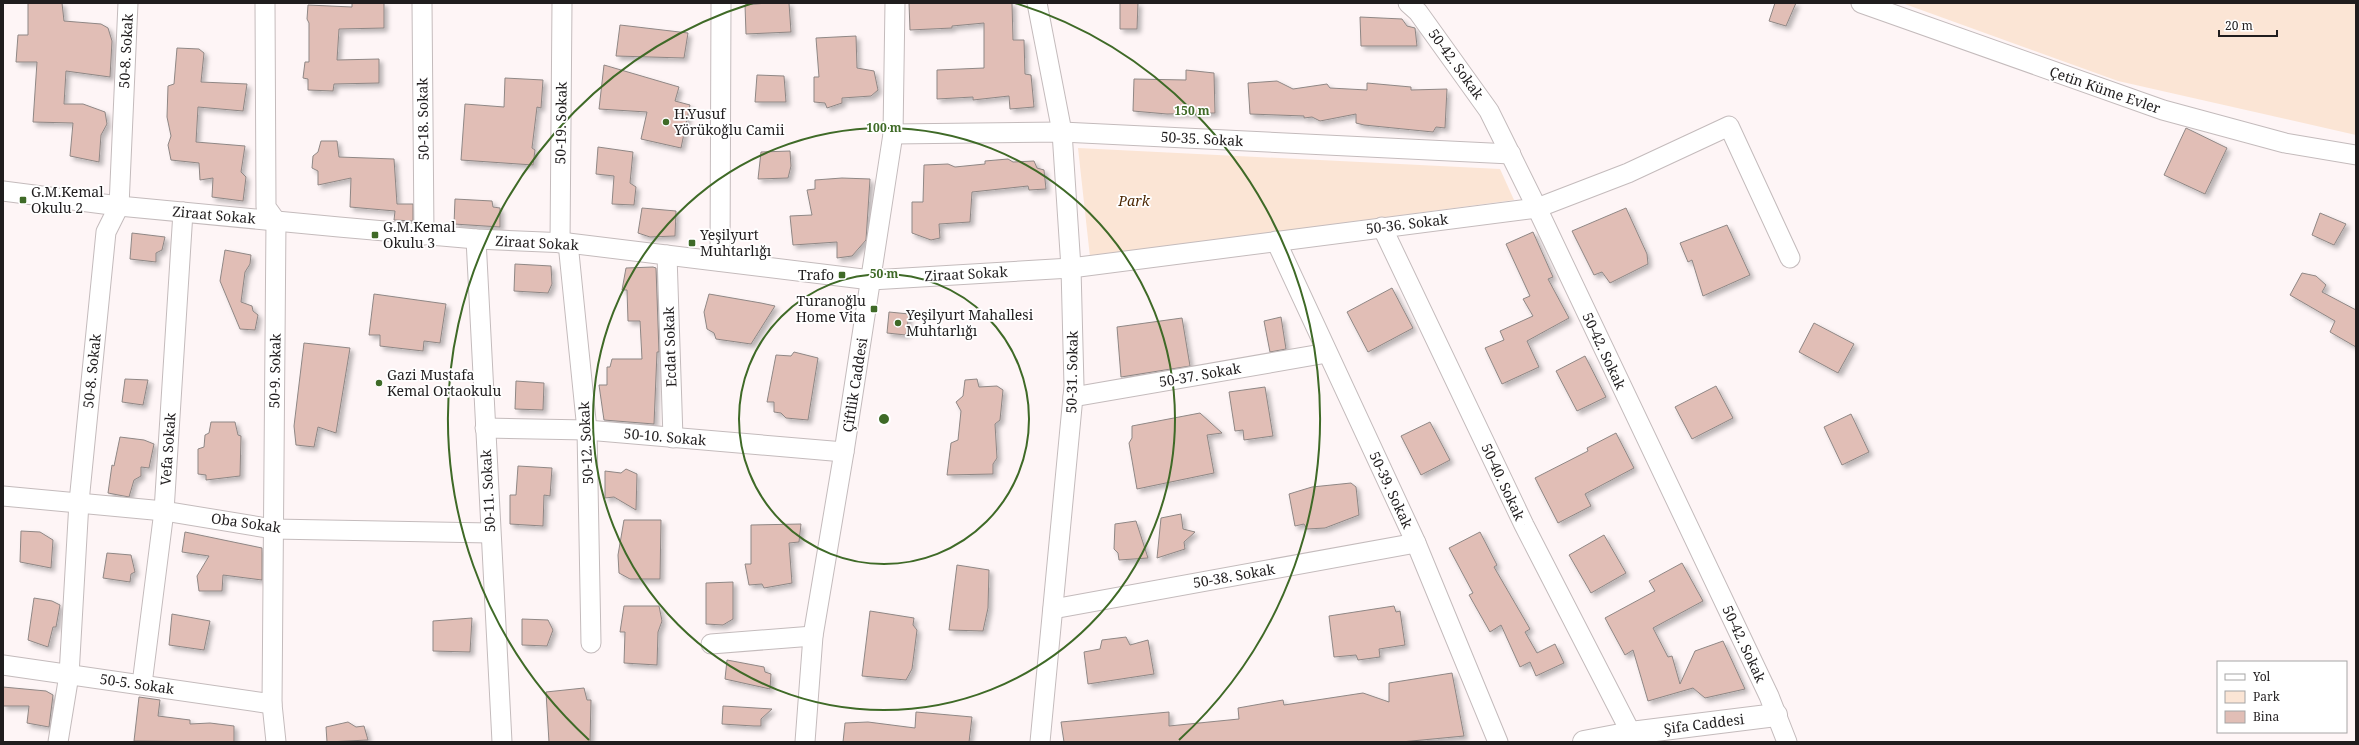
<svg xmlns="http://www.w3.org/2000/svg" width="2359" height="745" font-family="'Noto Serif',serif">
<style>
.green{fill:#fbe5d5}
.building{fill:#e1beb6;stroke:#8f8785;filter:url(#shadow)}
.lines{fill:none;stroke-linecap:round;stroke-linejoin:round}
.street-casing{stroke:#c4bbbc;stroke-width:21}
.secondary-casing{stroke:#c4bbbc;stroke-width:24}
.street{stroke:#fff;stroke-width:19}
.secondary{stroke:#fff;stroke-width:22}
.ring{fill:none;stroke:#3f6a27;stroke-width:2}
.poi-dot{fill:#3f6a27;stroke:#fff;stroke-width:1.5}
.labels{text-anchor:middle;stroke-width:3.5;stroke-linejoin:round;paint-order:stroke}
.street-label{font-size:14px;fill:#201d1e;stroke:#fff}
.poi-label{font-size:14px;fill:#201d1e;stroke:#fff;text-anchor:start}
.park-label{font-size:14px;font-style:italic;fill:#4d2804;stroke:#fff}
.centre{fill:#3f6a27;stroke:#fff;stroke-width:2}
.ring-label{font-size:12px;text-anchor:middle;font-weight:bold;fill:#3f6a27;stroke:#fff;stroke-width:3.5;stroke-linejoin:round;paint-order:stroke}
</style>
<defs>
<filter id="shadow"><feDropShadow dx="3.5" dy="3.5" stdDeviation="2" flood-color="#0004"/></filter>
</defs>
<rect width="100%" height="100%" fill="#fef5f6"/>
<g class="green">
<polygon points="1902,3 2356,3 2356,135 2118,81"/>
<polygon points="1078,148 1500,169 1514,200 1090,257"/>
</g>
<g class="building">
<polygon points="28,3 62,3 64,21 101,24 108,28 112,41 110,77 66,71 64,104 83,104 105,112 107,124 101,135 99,162 70,156 73,123 33,122 37,62 16,62 18,35 28,35"/>
<polygon points="352,3 384,3 384,28 339,29 337,60 379,59 379,83 334,84 333,91 308,90 308,79 303,78 305,62 309,62 309,23 307,19 308,5 352,7"/>
<polygon points="767,3 789,3 791,32 746,34 745,5"/>
<polygon points="909,3 1012,3 1013,40 1024,40 1025,74 1031,75 1034,107 1010,109 1009,96 973,100 973,97 937,99 937,70 984,68 984,23 952,26 952,28 910,30"/>
<polygon points="1120,3 1138,3 1137,29 1120,29"/>
<polygon points="1775,3 1796,3 1786,26 1769,21"/>
<polygon points="1360,17 1402,19 1407,26 1415,28 1417,46 1361,46"/>
<polygon points="620,25 688,33 684,58 616,56"/>
<polygon points="856,36 857,68 874,71 878,90 871,96 842,98 842,103 827,108 825,103 814,102 814,77 819,77 816,38"/>
<polygon points="177,48 199,49 204,53 201,82 247,84 243,111 198,107 196,142 245,146 241,172 246,177 243,201 212,197 213,178 200,180 199,163 171,160 168,145 171,136 167,117 168,86 174,84"/>
<polygon points="604,65 679,87 675,101 690,105 681,148 641,139 647,112 599,109"/>
<polygon points="1186,70 1214,73 1215,113 1167,114 1133,111 1134,79 1186,80"/>
<polygon points="757,75 784,76 786,102 755,102"/>
<polygon points="505,78 543,80 541,108 537,107 532,148 535,150 533,165 461,160 465,104 504,107"/>
<polygon points="1277,81 1293,89 1327,84 1330,88 1367,90 1367,83 1411,87 1411,90 1447,89 1445,128 1436,127 1433,132 1364,125 1356,123 1356,114 1320,121 1312,117 1304,118 1304,116 1250,114 1248,83"/>
<polygon points="2186,128 2227,148 2205,194 2164,175"/>
<polygon points="321,141 337,141 339,157 394,159 397,204 413,204 413,221 394,220 395,211 350,207 351,178 318,185 318,171 312,168 313,156 318,152"/>
<polygon points="598,147 633,152 630,183 636,187 634,205 612,204 614,176 596,174"/>
<polygon points="790,151 791,166 788,178 758,179 761,152"/>
<polygon points="1008,159 1013,162 1034,161 1037,168 1044,170 1046,189 1029,190 1028,186 972,192 970,222 939,224 940,238 931,240 912,233 912,202 923,202 924,165 948,164 955,167 985,164 985,161"/>
<polygon points="842,178 870,179 866,240 852,256 837,258 837,242 793,245 790,216 812,215 807,190 815,189 815,180"/>
<polygon points="455,199 492,201 493,207 500,208 500,227 454,224"/>
<polygon points="642,208 676,211 675,236 650,237 638,233"/>
<polygon points="1626,208 1647,254 1648,264 1610,283 1602,272 1594,275 1572,231"/>
<polygon points="2320,213 2346,224 2334,245 2312,235"/>
<polygon points="1727,225 1750,275 1703,296 1692,260 1688,262 1680,243"/>
<polygon points="1533,232 1553,277 1548,279 1569,318 1527,341 1539,367 1502,384 1485,348 1504,340 1500,331 1533,316 1523,299 1530,296 1506,244"/>
<polygon points="132,233 165,237 162,250 156,253 156,262 130,259"/>
<polygon points="225,250 251,255 250,264 245,272 241,302 252,306 253,311 258,315 255,330 240,329 220,281"/>
<polygon points="515,264 551,266 552,284 548,293 514,291"/>
<polygon points="653,267 656,268 659,352 657,352 654,424 604,420 599,385 607,385 607,367 610,367 612,359 642,359 640,321 628,321 627,290 622,290 626,268"/>
<polygon points="2302,273 2316,276 2326,285 2322,292 2356,310 2356,347 2330,332 2335,321 2290,295"/>
<polygon points="1392,288 1413,328 1368,352 1347,312"/>
<polygon points="374,294 446,304 440,343 424,341 423,351 380,346 380,335 369,335"/>
<polygon points="709,294 761,303 775,306 751,344 716,339 714,333 707,329 704,312"/>
<polygon points="889,312 909,314 906,335 887,333"/>
<polygon points="1281,317 1286,349 1270,352 1264,321"/>
<polygon points="1182,318 1190,366 1121,377 1117,327"/>
<polygon points="1814,323 1854,344 1838,373 1799,352"/>
<polygon points="304,343 350,348 336,433 318,427 314,447 296,445 294,426"/>
<polygon points="794,352 818,358 808,420 786,418 781,413 774,412 774,402 767,402 776,355 791,356"/>
<polygon points="1585,356 1606,397 1577,411 1556,371"/>
<polygon points="125,379 148,380 143,405 122,402"/>
<polygon points="977,379 979,387 997,386 1003,390 1000,420 995,424 997,458 993,464 993,474 947,475 951,443 958,440 961,411 956,402 963,396 965,380"/>
<polygon points="516,381 544,383 543,410 515,409"/>
<polygon points="1716,386 1733,418 1692,439 1675,407"/>
<polygon points="1265,387 1273,436 1244,440 1243,430 1235,431 1229,392"/>
<polygon points="1200,413 1222,433 1207,435 1214,473 1137,489 1129,443 1132,438 1132,426"/>
<polygon points="1851,414 1869,452 1842,465 1824,427"/>
<polygon points="211,422 235,422 238,435 241,436 240,476 206,480 206,475 198,474 198,449 204,447 205,435 209,433"/>
<polygon points="1430,422 1450,460 1421,475 1401,436"/>
<polygon points="1616,433 1634,468 1585,494 1591,506 1558,523 1535,478 1588,451 1587,448"/>
<polygon points="120,437 144,440 154,444 149,468 141,467 141,476 134,480 129,497 108,493 112,465 114,466"/>
<polygon points="518,466 552,468 550,496 544,495 543,526 510,524 510,495 516,495"/>
<polygon points="626,469 637,474 636,510 614,497 605,498 605,471 621,473"/>
<polygon points="1351,483 1356,487 1359,515 1325,528 1307,529 1304,524 1295,526 1289,494 1312,487"/>
<polygon points="1181,514 1183,529 1195,532 1184,542 1185,549 1157,558 1161,518"/>
<polygon points="624,520 661,520 660,579 630,579 619,573 618,555"/>
<polygon points="1136,521 1148,558 1119,560 1118,553 1114,549 1115,524"/>
<polygon points="801,524 799,542 789,543 792,583 764,588 762,584 749,585 745,564 751,564 751,525"/>
<polygon points="21,531 40,532 53,540 51,568 20,562"/>
<polygon points="185,532 262,548 262,580 223,575 222,591 199,591 197,576 209,556 182,552"/>
<polygon points="1480,532 1497,565 1494,567 1530,629 1525,632 1537,653 1555,644 1564,663 1536,676 1530,662 1520,667 1501,625 1490,632 1469,595 1473,593 1449,548"/>
<polygon points="1604,535 1626,573 1591,593 1569,555"/>
<polygon points="107,553 131,555 135,572 131,574 130,582 103,578"/>
<polygon points="1682,563 1703,601 1653,628 1668,657 1672,656 1680,684 1695,651 1723,641 1745,689 1705,698 1693,688 1648,701 1633,650 1625,655 1605,618 1655,591 1649,581"/>
<polygon points="957,565 989,570 988,608 983,631 949,630"/>
<polygon points="733,582 733,619 723,625 706,624 706,583"/>
<polygon points="34,598 52,601 60,605 56,627 53,627 48,647 28,640"/>
<polygon points="624,606 659,606 662,621 658,632 657,665 624,663 625,632 620,632"/>
<polygon points="1394,606 1396,612 1400,611 1405,645 1379,649 1380,657 1358,660 1356,655 1334,657 1329,616"/>
<polygon points="870,611 914,618 913,625 917,630 912,669 906,680 862,676"/>
<polygon points="172,614 210,621 204,650 169,645"/>
<polygon points="472,618 470,652 433,651 433,621"/>
<polygon points="522,619 548,620 553,630 547,646 522,645"/>
<polygon points="1126,637 1130,645 1148,640 1154,674 1088,684 1084,652 1100,649 1102,640"/>
<polygon points="727,660 764,667 765,672 771,674 770,689 725,679"/>
<polygon points="1452,673 1464,736 1401,742 1064,742 1061,722 1169,712 1169,726 1239,719 1238,708 1283,700 1284,705 1363,693 1389,702 1389,683"/>
<polygon points="3,687 46,691 53,695 49,727 27,723 29,706 3,706"/>
<polygon points="584,688 587,700 591,700 590,742 549,742 546,692"/>
<polygon points="139,697 160,700 158,716 190,720 190,724 210,723 234,726 234,742 134,741"/>
<polygon points="723,706 772,709 761,719 761,726 754,726 722,724"/>
<polygon points="916,712 972,717 969,742 843,742 845,723 868,722 915,728"/>
<polygon points="348,722 356,727 364,726 368,740 327,742 326,727"/>
</g>
<g class="lines">
<defs>
<g id="street">
<polyline points="265,3 266,207 276,221 272,704 276,742"/>
<polyline points="422,3 424,235"/>
<polyline points="1037,3 1062,132 1071,268 1074,386 1040,742"/>
<polyline points="1408,3 1418,12 1489,111 1537,208 1769,696 1787,742"/>
<polyline points="1861,3 2163,110 2285,143 2356,155"/>
<polyline points="893,134 1062,132 1511,154"/>
<polyline points="3,191 119,206 339,227 476,239 568,243 871,280 1071,268 1537,208 1628,173 1729,126 1790,258"/>
<polyline points="1382,227 1524,525 1631,733"/>
<polyline points="476,239 502,742"/>
<polyline points="1276,241 1416,543 1498,742"/>
<polyline points="560,243 562,3"/>
<polyline points="568,243 587,430 591,643"/>
<polyline points="667,255 673,438"/>
<polyline points="720,261 721,3"/>
<polyline points="1073,397 1327,353"/>
<polyline points="485,428 587,430 844,452"/>
<polyline points="3,496 164,511 273,529 490,533"/>
<polyline points="1053,609 1416,543"/>
<polyline points="711,644 813,636"/>
<polyline points="3,665 272,704"/>
<polyline points="142,684 164,511 183,212"/>
<polyline points="58,742 69,675 79,502 106,232 119,206 128,3"/>
<polyline points="805,742 813,636 844,452 893,134 895,3"/>
</g>
<polyline id="secondary" points="1584,742 1631,733 1776,715"/>
</defs>
<use href="#street" class="street-casing"/>
<use href="#secondary" class="secondary-casing"/>
<use href="#street" class="street"/>
<use href="#secondary" class="secondary"/>
</g>
<g class="ring">
<circle cx="884" cy="419" r="145"/>
<circle cx="884" cy="419" r="291"/>
<path d="M589 740A436 436 0 0 1 753 3M1015 3A436 436 0 0 1 1179 740"/>
</g>
<g class="poi-dot">
<circle cx="666" cy="122" r="4"/>
<rect x="19" y="196" width="8" height="8" rx="2"/>
<rect x="371" y="231" width="8" height="8" rx="2"/>
<rect x="688" y="239" width="8" height="8" rx="2"/>
<rect x="838" y="271" width="8" height="8" rx="2"/>
<rect x="870" y="305" width="8" height="8" rx="2"/>
<circle cx="898" cy="323" r="4"/>
<circle cx="379" cy="383" r="4"/>
</g>
<g class="labels">
<g class="street-label">
<text transform="translate(126 51) rotate(-87)" y="5">50-8. Sokak</text>
<text transform="translate(1456 64) rotate(54)" y="5">50-42. Sokak</text>
<text transform="translate(2105 90) rotate(19)" y="5">Çetin Küme Evler</text>
<text transform="translate(423 119) rotate(-91)" y="5">50-18. Sokak</text>
<text transform="translate(561 123) rotate(-89)" y="5">50-19. Sokak</text>
<text transform="translate(1202 139) rotate(3)" y="5">50-35. Sokak</text>
<text transform="translate(214 215) rotate(5)" y="5">Ziraat Sokak</text>
<text transform="translate(1407 224) rotate(-7)" y="5">50-36. Sokak</text>
<text transform="translate(537 243) rotate(3)" y="5">Ziraat Sokak</text>
<text transform="translate(966 274) rotate(-3)" y="5">Ziraat Sokak</text>
<text transform="translate(670 347) rotate(-92)" y="5">Ecdat Sokak</text>
<text transform="translate(1604 351) rotate(65)" y="5">50-42. Sokak</text>
<text transform="translate(92 371) rotate(-84)" y="5">50-8. Sokak</text>
<text transform="translate(275 371) rotate(-89)" y="5">50-9. Sokak</text>
<text transform="translate(1072 372) rotate(-89)" y="5">50-31. Sokak</text>
<text transform="translate(1200 375) rotate(-10)" y="5">50-37. Sokak</text>
<text transform="translate(855 385) rotate(-81)" y="5">Çiftlik Caddesi</text>
<text transform="translate(665 437) rotate(5)" y="5">50-10. Sokak</text>
<text transform="translate(586 443) rotate(-93)" y="5">50-12. Sokak</text>
<text transform="translate(168 449) rotate(-86)" y="5">Vefa Sokak</text>
<text transform="translate(1503 482) rotate(65)" y="5">50-40. Sokak</text>
<text transform="translate(1391 490) rotate(65)" y="5">50-39. Sokak</text>
<text transform="translate(488 491) rotate(-93)" y="5">50-11. Sokak</text>
<text transform="translate(246 523) rotate(8)" y="5">Oba Sokak</text>
<text transform="translate(1234 576) rotate(-10)" y="5">50-38. Sokak</text>
<text transform="translate(1744 644) rotate(65)" y="5">50-42. Sokak</text>
<text transform="translate(137 684) rotate(8)" y="5">50-5. Sokak</text>
<text transform="translate(1704 724) rotate(-7)" y="5">Şifa Caddesi</text>
</g>
<g class="poi-label">
<text x="674" y="119">H.Yusuf<tspan x="674" dy="16">Yörükoğlu Camii</tspan></text>
<text x="31" y="197">G.M.Kemal<tspan x="31" dy="16">Okulu 2</tspan></text>
<text x="383" y="232">G.M.Kemal<tspan x="383" dy="16">Okulu 3</tspan></text>
<text x="700" y="240">Yeşilyurt<tspan x="700" dy="16">Muhtarlığı</tspan></text>
<text x="834" y="280" text-anchor="end">Trafo</text>
<text x="866" y="306" text-anchor="end">Turanoğlu<tspan x="866" dy="16">Home Vita</tspan></text>
<text x="906" y="320">Yeşilyurt Mahallesi<tspan x="906" dy="16">Muhtarlığı</tspan></text>
<text x="387" y="380">Gazi Mustafa<tspan x="387" dy="16">Kemal Ortaokulu</tspan></text>
</g>
<g class="park-label">
<text x="1134" y="206">Park</text>
</g>
</g>
<circle cx="884" cy="419" r="6" class="centre"/>
<g class="ring-label">
<text x="1192" y="115">150 m</text>
<text x="884" y="132">100 m</text>
<text x="884" y="278">50 m</text>
</g>
<rect width="2359" height="745" fill="none" stroke="#201d1e" stroke-width="8"/>
<rect x="2217" y="661" width="130" height="72" fill="#ffffff" stroke="#a6a5a5"/>
<rect x="2225" y="674" width="20" height="6" fill="#ffffff" stroke="#a6a5a5"/>
<text x="2253" y="681" font-size="12" fill="#201d1e">Yol</text>
<rect x="2225" y="691" width="20" height="12" fill="#fbe5d5" stroke="#a6a5a5"/>
<text x="2253" y="701" font-size="12" fill="#201d1e">Park</text>
<rect x="2225" y="711" width="20" height="12" fill="#e1beb6" stroke="#a6a5a5"/>
<text x="2253" y="721" font-size="12" fill="#201d1e">Bina</text>
<path d="M2219 30v6h58v-6" fill="none" stroke="#201d1e" stroke-width="2"/>
<text x="2225" y="30" font-size="12" fill="#201d1e" stroke="#ffffff" stroke-width="3" paint-order="stroke">20 m</text>
</svg>
